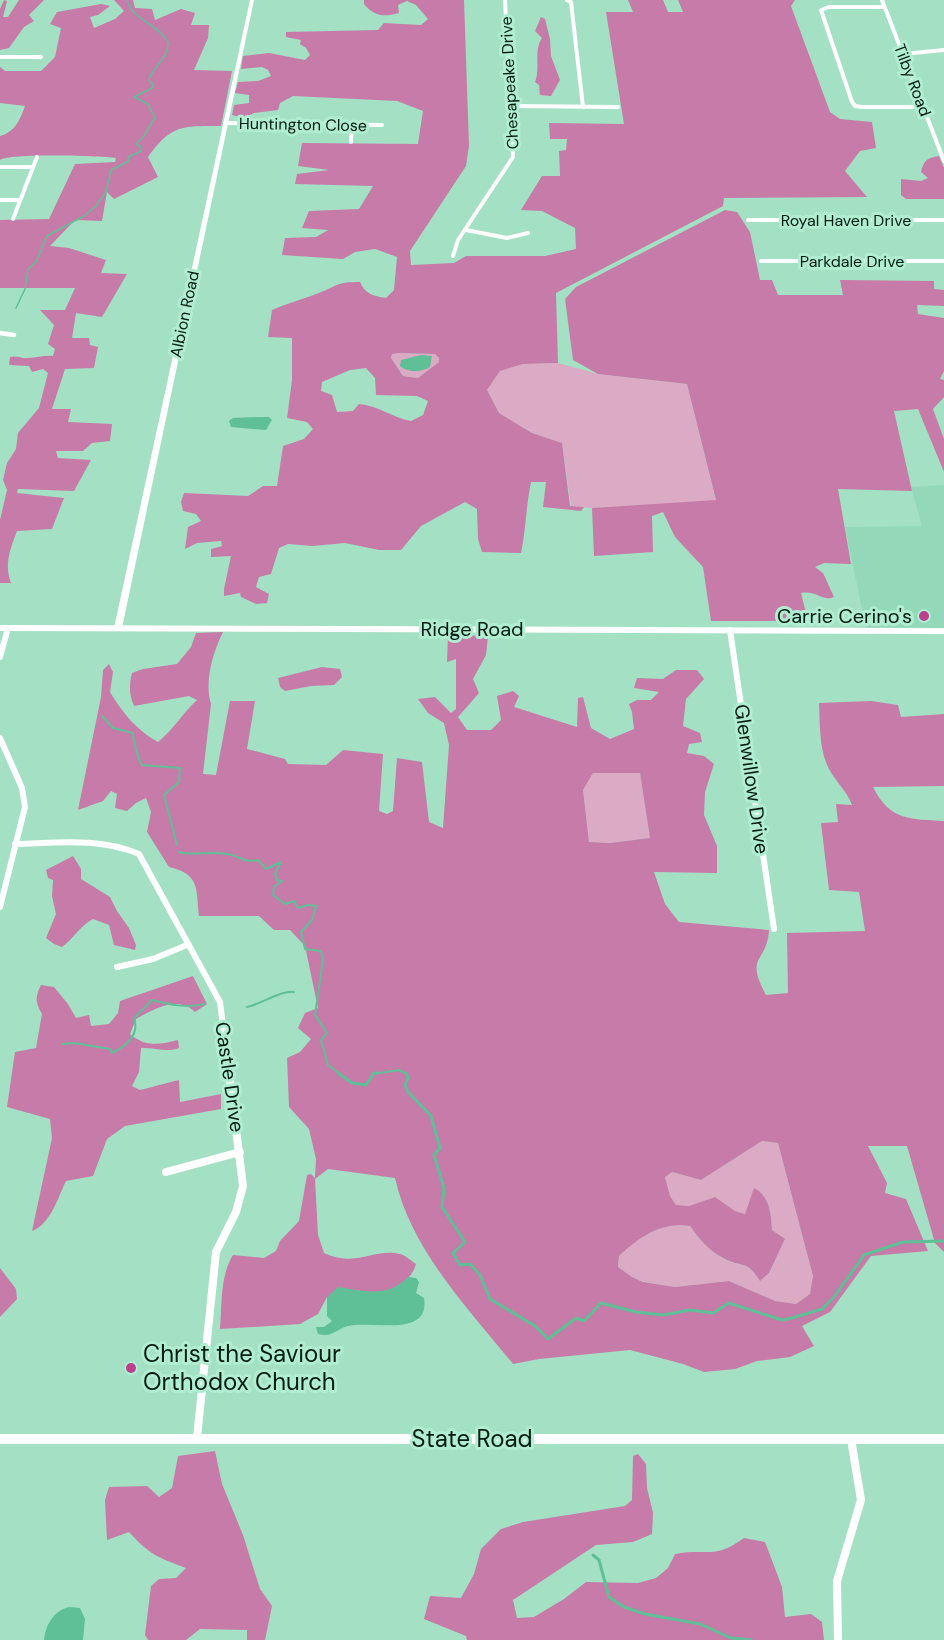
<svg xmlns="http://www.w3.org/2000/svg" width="944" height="1640" font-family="'DM Sans',sans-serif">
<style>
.built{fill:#93d8b8}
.green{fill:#dbabc6}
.forest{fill:#c77ba8;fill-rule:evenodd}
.water{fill:#5fbf97}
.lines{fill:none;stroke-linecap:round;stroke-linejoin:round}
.stream-far2{stroke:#5fbf97;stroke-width:1.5}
.stream-far1{stroke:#5fbf97;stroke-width:2}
.stream{stroke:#5fbf97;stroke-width:3}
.street-far3{stroke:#fff;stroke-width:4}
.street-far2{stroke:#fff;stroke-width:4.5}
.street-far1{stroke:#fff;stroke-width:6}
.street{stroke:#fff;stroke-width:8}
.secondary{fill:#fff;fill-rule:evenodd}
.primary{fill:#fff;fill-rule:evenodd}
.poi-dot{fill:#bc4091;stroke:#b1edd1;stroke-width:2}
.labels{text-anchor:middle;stroke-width:6;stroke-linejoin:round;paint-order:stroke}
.far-street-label{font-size:16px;fill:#041c12;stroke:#b1edd1}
.poi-label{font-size:20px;fill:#041c12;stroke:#b1edd1;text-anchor:end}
.street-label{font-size:20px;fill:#041c12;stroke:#b1edd1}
.near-poi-label{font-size:24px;fill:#041c12;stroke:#b1edd1;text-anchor:start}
.near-street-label{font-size:24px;fill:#041c12;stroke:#b1edd1}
</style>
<rect width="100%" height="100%" fill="#a4e0c4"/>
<polygon class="built" points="944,485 944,628 866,628 845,527 922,526 911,487"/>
<g class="green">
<polygon points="399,353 435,354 439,358 439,362 418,378 403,376 391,358 392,354"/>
<polygon points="558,363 598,374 687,384 716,501 592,508 571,506 562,443 532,433 499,413 487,390 500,371 523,364"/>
<polygon points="593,773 640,773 650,838 610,843 589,842 583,790"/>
<path d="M 762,1141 L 778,1143 L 813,1276 L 810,1294 L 796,1304 L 775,1301 L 729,1281 L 675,1287 L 644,1282 L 632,1277 L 618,1267 L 619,1256 C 640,1237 660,1222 690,1226 C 699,1239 710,1252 724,1259 C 742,1268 746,1259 760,1281 L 769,1273 L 785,1239 L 772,1230 C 771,1215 770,1195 754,1189 L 746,1214 L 735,1211 L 715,1197 L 689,1206 L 676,1205 L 670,1196 L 665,1177 L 672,1172 L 701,1180 Z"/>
</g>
<g class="forest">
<polygon points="4,0 7,1 3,17 8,17 19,0 44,0 29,15 34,21 24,27 9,48 0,50 0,9"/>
<path d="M 114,0 L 133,0 L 135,8 L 152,9 L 155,20 L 181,9 L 195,13 L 191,25 L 209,25 L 208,38 L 194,70 L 232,71 L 221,126 C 184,126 171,124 148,157 L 158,177 L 114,199 L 107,192 L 102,221 L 75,220 L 50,246 L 69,248 L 106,260 L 101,273 L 127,274 L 102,317 L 76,313 L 72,338 L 89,338 L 90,345 L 98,347 L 94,368 L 65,369 L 52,409 L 71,409 L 68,422 L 112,424 L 110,441 L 92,443 L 83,451 L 56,451 L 58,458 L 91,460 L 74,491 L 18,489 L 17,493 L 64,498 L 52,529 L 17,531 C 10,550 4,564 11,583 L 0,583 L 0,520 L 7,490 L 3,480 L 7,463 L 16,449 L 18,433 L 39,408 L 48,373 L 43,369 L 32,372 L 29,366 L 9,365 L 10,357 C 17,355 22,359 28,358 C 37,358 44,355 53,356 L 55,349 L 48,344 L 54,325 L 40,310 L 65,310 L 75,288 L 0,288 L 0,220 L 49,219 L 75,164 L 115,162 L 116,158 C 99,156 11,153 0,160 L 0,136 C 15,132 20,120 25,106 L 0,103 L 0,67 L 5,71 L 41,71 L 55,57 L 61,28 L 50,24 L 57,12 L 101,4 L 110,6 L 98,15 L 90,17 L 94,28 L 115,19 L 124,11 Z"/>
<path d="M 364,0 L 464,0 L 469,146 L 466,166 L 410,251 L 411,265 L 454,263 L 466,256 L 545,256 L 576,249 L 575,228 L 542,211 L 521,210 L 542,176 L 560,176 L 559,151 L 566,150 L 567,139 L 550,139 L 549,123 L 624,124 L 606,12 L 633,12 L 628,0 L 663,0 L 668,12 L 683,12 L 678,0 L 795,0 L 791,6 L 830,112 L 840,119 L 872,122 L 876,148 L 860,151 L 845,171 L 867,197 L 724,198 L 723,206 L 556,293 L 558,363 L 523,364 L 500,371 L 487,390 L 499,413 L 532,433 L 562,443 L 570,506 L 584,507 L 581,511 L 543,507 L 546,482 L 531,482 C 526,506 526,529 521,553 L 482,552 L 478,539 L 477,509 L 465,502 L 421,526 L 401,550 L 379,550 L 345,543 L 312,546 L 288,544 L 279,548 L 271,574 L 259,577 L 256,587 L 269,594 L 267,603 L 256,604 L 241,597 L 240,593 L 224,596 L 224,589 L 231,556 L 211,557 L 211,549 L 222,546 L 221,541 L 197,543 L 185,549 L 188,527 L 201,521 L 196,514 L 183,511 L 181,502 L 184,493 L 248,496 L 263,486 L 277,486 L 283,446 L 304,439 L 313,429 L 307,422 L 287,418 L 292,380 L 292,338 L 268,337 L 272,310 C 288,303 303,299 319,293 C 339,285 336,282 360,282 C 365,294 373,296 386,298 L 394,290 L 397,257 L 375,249 L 355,252 L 343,259 L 282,255 L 285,238 L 316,237 L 328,230 L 302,228 L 309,211 L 359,209 L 373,186 L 295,184 L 297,174 L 329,170 L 298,166 L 302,143 L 418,144 L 423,111 L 397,101 L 293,96 L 280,103 L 278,110 L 254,113 L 244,118 L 232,115 L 234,105 L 249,103 L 249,95 L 235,93 L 238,82 L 258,81 L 271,76 L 268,70 L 262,67 L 241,69 L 243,56 L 269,53 L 305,60 L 310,55 L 306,48 L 300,44 L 301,40 L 286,37 L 286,32 L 378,30 L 384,23 L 421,25 L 428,19 L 416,5 L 407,1 L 398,5 L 399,13 C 384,17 375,17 364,4 ZM 399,353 L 435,354 L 439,358 L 439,362 L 418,378 L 403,376 L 391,358 L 392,354 ZM 366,368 L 375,378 L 376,395 L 417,396 L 428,401 L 423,415 L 411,421 C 393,418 377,405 359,404 L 353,411 L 337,412 L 332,395 L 321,391 L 322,382 L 350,370 Z"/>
<path d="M 541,17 L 545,19 L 550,39 L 551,56 L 560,80 L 551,96 L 540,95 L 539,85 L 535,82 C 541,69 533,51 542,38 L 535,31 Z"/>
<path d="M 939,156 L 944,168 L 944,199 L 906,199 L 901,195 L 901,179 L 921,181 L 928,178 L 921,172 C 924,160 927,158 939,156 Z"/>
<path d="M 725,210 L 737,212 L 750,232 L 760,280 L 772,280 L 778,295 L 843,295 L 840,280 L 934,281 L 934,289 L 944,290 L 944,306 L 917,305 L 918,314 L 944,318 L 944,371 L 940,379 L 944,380 L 944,397 L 933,409 L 944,439 L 944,472 L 918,409 L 894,411 L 912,491 L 838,489 L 851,564 L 824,563 L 815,567 L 823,573 L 834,597 C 822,602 817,590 801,593 L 808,621 L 711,621 L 703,567 L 675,537 L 663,512 L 652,516 L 653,552 L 594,556 L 592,508 L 716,500 L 687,384 L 598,374 L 573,360 L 565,299 L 576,287 Z"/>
<path d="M 223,632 C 213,652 204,682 211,704 L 203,774 L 216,775 L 230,701 L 255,701 L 247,749 L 285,759 L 288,764 L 326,765 L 343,750 L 383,754 L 379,811 L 387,814 L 393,811 L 397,758 L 422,762 L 429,822 L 443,828 L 449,745 L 444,723 L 428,713 L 418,699 L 435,697 L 451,713 L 456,709 L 456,659 L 447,662 L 448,635 L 488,636 L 486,655 L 473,679 L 479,693 L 458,717 L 467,730 L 491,730 L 501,720 L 497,696 L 513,691 L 519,696 L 514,707 L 577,727 L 578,698 L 583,697 L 591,728 L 610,739 L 634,729 L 632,712 L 629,704 L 637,700 L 651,700 L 659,692 L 634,688 L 637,678 L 663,679 L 676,670 L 697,670 L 704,679 L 686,699 L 683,726 L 700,733 L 702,742 L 689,744 L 687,753 L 704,756 L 714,764 L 705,792 L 704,815 L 717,846 L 717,873 L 654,872 L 665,904 L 679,922 L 769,930 C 767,964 744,954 766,995 L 788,993 L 787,933 L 865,931 L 859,892 L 829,890 L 821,823 L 838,822 L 836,804 L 852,805 C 847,791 836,782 829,769 C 819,750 820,724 819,703 L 871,701 L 898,705 L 901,717 L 944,714 L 944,786 L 873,787 C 890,821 910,819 944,821 L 944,1252 L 935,1243 L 907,1146 L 868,1146 L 887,1183 L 885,1193 L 906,1199 L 928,1251 L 871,1256 L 830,1312 L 802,1326 L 814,1346 L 790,1357 L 757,1361 L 735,1369 L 704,1372 L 683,1364 L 630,1350 L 539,1359 L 513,1364 C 468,1308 411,1250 395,1178 L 328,1169 L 315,1179 L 318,1235 L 324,1253 C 358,1268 372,1248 400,1254 C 405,1255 411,1261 416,1264 C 410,1285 386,1295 365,1292 C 362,1292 359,1290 356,1290 C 347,1290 336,1295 327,1297 L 318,1314 L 300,1324 L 220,1329 C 222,1304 220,1276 233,1255 L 264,1258 L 276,1251 L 280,1241 L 299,1221 L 307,1175 L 311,1174 L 315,1178 L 316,1159 L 309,1129 L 289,1107 L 287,1058 L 300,1052 L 311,1039 L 298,1028 L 305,1013 L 318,1008 L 305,946 L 290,930 L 274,930 L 259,916 L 199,916 C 196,889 200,874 169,867 L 147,832 L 151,812 L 146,798 L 136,803 L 127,811 L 115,808 L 117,794 L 111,791 L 103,801 L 78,810 L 101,697 L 103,670 L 109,664 L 113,672 L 110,692 C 122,712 137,731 158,742 C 173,730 183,713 197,700 L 189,696 L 134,706 C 129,695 129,685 132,673 L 143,669 L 177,664 L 191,647 L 196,633 ZM 593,773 L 640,773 L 650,838 L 610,843 L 589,842 L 583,790 ZM 762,1141 L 778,1143 L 813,1276 L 810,1294 L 796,1304 L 775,1301 L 729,1281 L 675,1287 L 643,1282 L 632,1277 L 618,1267 L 619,1256 C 640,1237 660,1222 690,1226 C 699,1239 710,1252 725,1259 C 743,1268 746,1259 760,1281 L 769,1273 L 785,1239 L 772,1230 C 771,1214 770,1196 754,1188 L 745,1214 L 735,1211 L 715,1197 L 689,1206 L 676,1205 L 670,1196 L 665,1177 L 672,1172 L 701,1180 Z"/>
<polygon points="322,667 340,669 342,677 334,685 311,686 285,691 280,687 278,678"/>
<path d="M 73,856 L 81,869 L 81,879 L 110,897 L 117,911 L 129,928 L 136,945 L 135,950 L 114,945 L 109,925 L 93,919 C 80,926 74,938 62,947 L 54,944 L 46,938 L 56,914 L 52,896 L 53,880 L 48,878 L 46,870 Z"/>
<path d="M 193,976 L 207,1004 L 195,1012 C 178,995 154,1009 136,1019 L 130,1034 C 145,1047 159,1045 178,1040 L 179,1048 C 166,1053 154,1047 141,1048 L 139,1072 L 132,1086 L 140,1090 L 179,1080 L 180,1102 L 221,1094 L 221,1109 L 125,1126 L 107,1139 L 93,1176 L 66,1181 C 58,1197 51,1224 32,1231 L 52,1138 L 50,1119 L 7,1107 L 15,1052 L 36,1048 L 42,1014 C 35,1002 35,997 41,985 L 54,987 L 68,1004 L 76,1018 L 89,1015 L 91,1026 L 109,1024 L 118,1013 L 120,1001 Z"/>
<polygon points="0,1268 16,1289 17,1299 0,1317"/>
<path d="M 215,1451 L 222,1484 L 243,1535 L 260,1589 L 272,1606 L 265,1640 L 247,1640 L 247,1630 L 200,1629 L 186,1640 L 148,1640 L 145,1635 L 151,1586 L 159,1579 L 176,1578 L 186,1568 C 157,1557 150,1555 129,1532 L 107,1540 L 105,1500 L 109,1487 L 147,1486 L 159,1497 L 172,1488 L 178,1456 Z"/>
<path d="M 638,1454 L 646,1464 L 647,1488 L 653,1513 L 652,1534 L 633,1542 L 596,1545 L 513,1600 L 517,1618 L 534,1617 L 564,1599 L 586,1582 L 638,1583 L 656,1578 L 668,1568 L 675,1554 C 707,1548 714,1560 744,1538 L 765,1542 L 782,1587 L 785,1617 L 811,1614 L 822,1622 L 824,1640 L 467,1640 L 466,1636 L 424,1619 L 430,1596 L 461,1598 L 474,1574 L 481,1549 L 501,1529 L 523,1522 L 625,1506 L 632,1500 L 633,1456 Z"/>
</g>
<g class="water">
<path d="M 421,355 L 432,356 L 430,367 C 422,372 407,373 400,366 L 401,360 Z"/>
<polygon points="258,417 269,417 272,420 266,430 231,427 229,421 233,418"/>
<path d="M 408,1277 L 416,1278 L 419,1282 L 416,1293 L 424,1298 C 431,1339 369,1320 348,1326 C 336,1329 332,1338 318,1334 L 316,1327 L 324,1327 L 332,1321 L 327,1316 L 327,1297 L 338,1287 C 364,1291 388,1298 408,1277 Z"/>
<path d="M 70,1607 L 80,1608 L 85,1619 L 83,1640 L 44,1640 C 45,1625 55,1609 70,1607 Z"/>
</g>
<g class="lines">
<path class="stream-far2" d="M 16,308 L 25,289 L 28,269 L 36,262 L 47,236 L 84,216 L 96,206 L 106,192 L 111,170 L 129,161 L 128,157 L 141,151 L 140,146 L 136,144 L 143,137 L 155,118 L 148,104 L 134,97 L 152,88 L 153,84 L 149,81 C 149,69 168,62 168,42 C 158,24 132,20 127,0"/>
<g class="stream-far1">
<path d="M 102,716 L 113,728 L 133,733 C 133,740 138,759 142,765 L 180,768 L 179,782 L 164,795 L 177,845"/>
<path d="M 179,852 C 195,856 210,851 227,854 C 242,856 241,863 258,860 L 266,869 L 281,862 L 275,874 L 277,880 L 282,881 L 274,887 L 273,895 L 285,904 L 294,901 L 298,908 L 308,905 L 316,906 L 312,920 L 301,932 L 305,949 L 321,951 L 323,959 L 315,1015 L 327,1033 L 321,1040 L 328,1065 L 340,1074"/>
<path d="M 247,1007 C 261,1004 282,990 294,992"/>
<path d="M 62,1044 L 74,1043 L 110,1049 L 112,1053 C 126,1046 140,1035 134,1018 L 152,1000 C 168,1004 188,1009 204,1004"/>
<polyline points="373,1074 399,1070 407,1074"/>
</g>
<g class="stream">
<polyline points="338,1073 352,1083 366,1085 374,1073 377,1073"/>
<polyline points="406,1073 408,1078 405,1085 408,1092 431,1116 440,1148 434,1155 444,1188 442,1207 465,1242 453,1253 460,1265 470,1264 480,1275 490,1299 535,1326 548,1339 576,1318 584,1321 601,1303 636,1312 663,1315 690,1310 713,1313 729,1303 782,1320 792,1318 822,1309 834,1297 864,1255 903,1242 944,1241"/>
<polyline points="593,1555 599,1560 609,1597 624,1607 645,1614 700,1624 731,1638 751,1640"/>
</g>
<g class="street-far3">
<polyline points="567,0 571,2 583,107"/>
<polyline points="882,0 944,161"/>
<polyline points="884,7 829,7 821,10 852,102 855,106 862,107 924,107"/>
<polyline points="903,54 944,50"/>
<polyline points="0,57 41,57"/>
<polyline points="511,106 618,107"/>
<polyline points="225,123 382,125"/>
<polyline points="351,142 352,125"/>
<polyline points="0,167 32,167"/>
<polyline points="0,200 20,200"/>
<polyline points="13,219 37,157"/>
<polyline points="748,220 944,220"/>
<polyline points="466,230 507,238 528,233"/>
<polyline points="453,256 458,240 513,157 505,0"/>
<polyline points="761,261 944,261"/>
</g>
<polyline class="street-far2" points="0,333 14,335"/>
<g class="street-far1">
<polyline points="730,630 774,929"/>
<polyline points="0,657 8,628"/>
<polyline points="0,738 22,788 25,807 0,907"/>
<path d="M 15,844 C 57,843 99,837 139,854 L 220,1002 L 229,1074"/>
<polyline points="117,967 153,959 187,945"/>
</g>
<g class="street">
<polyline points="166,1172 240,1152"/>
<polyline points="197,1438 216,1252 236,1212 243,1186 229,1073"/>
<polyline points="838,1640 837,1581 861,1500 851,1439"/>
</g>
<g class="secondary">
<polygon points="250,0 254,0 122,628 118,630 114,628"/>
<rect x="0" y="1434" width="944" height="10"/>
</g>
<polygon class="primary" points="0,625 944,628 944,634 0,631"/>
</g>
<g class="poi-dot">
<circle cx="924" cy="616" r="6"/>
<circle cx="131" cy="1368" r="6"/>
</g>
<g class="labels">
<g class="far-street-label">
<text transform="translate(913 80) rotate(69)" y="6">Tilby Road</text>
<text transform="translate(509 83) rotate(-93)" y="6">Chesapeake Drive</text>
<text transform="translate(303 124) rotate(1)" y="6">Huntington Close</text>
<text x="846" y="226">Royal Haven Drive</text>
<text x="852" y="267">Parkdale Drive</text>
<text transform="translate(184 314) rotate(-78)" y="6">Albion Road</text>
</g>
<g class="poi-label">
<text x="912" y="623">Carrie Cerino's</text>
</g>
<g class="street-label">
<text x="472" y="636">Ridge Road</text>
<text transform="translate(752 779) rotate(82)" y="7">Glenwillow Drive</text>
<text transform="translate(230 1077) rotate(82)" y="7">Castle Drive</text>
</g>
<g class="near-poi-label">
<text x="143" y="1362">Christ the Saviour<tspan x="143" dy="28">Orthodox Church</tspan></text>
</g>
<g class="near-street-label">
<text x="472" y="1447">State Road</text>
</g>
</g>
</svg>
